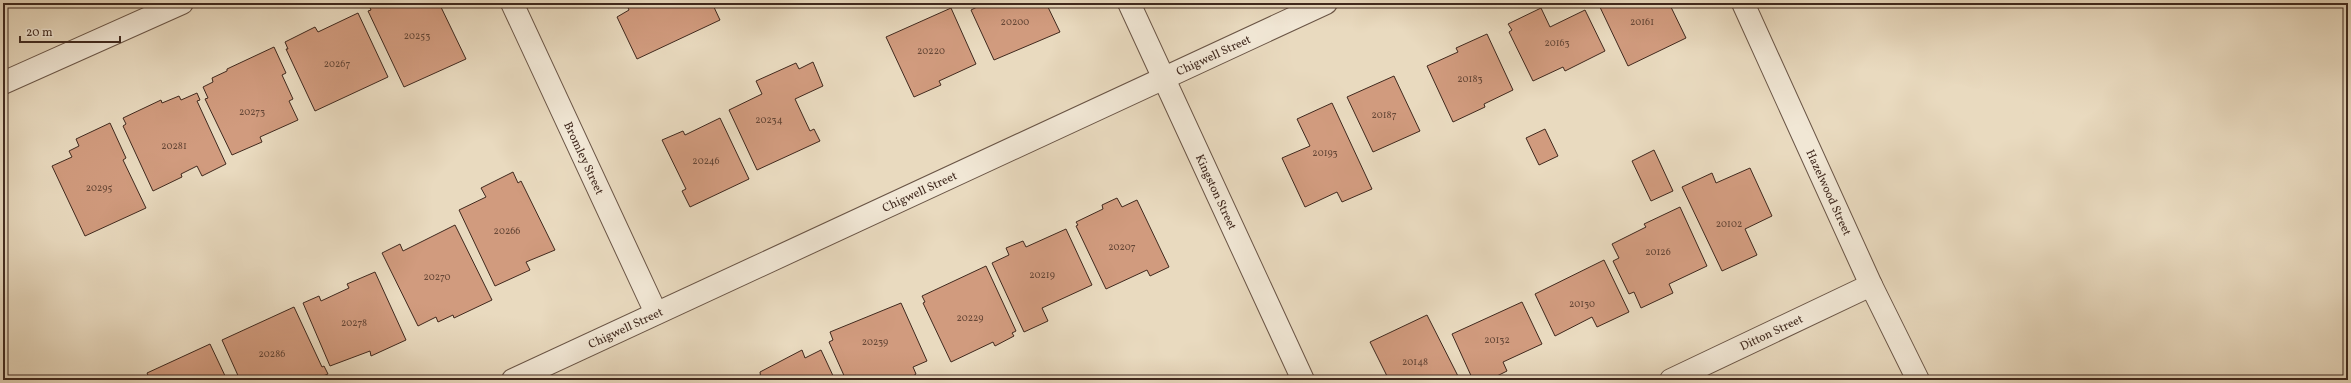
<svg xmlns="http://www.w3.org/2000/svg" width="2351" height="383" font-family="Vollkorn,serif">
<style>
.building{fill:#d19b7e;stroke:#40291e}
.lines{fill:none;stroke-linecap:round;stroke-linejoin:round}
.minor-casing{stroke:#6a5546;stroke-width:24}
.minor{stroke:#f1e7d5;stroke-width:22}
.labels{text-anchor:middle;stroke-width:3;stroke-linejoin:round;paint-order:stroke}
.number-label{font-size:10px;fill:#644636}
.street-label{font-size:12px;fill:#40291e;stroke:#f1e7d5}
</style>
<rect width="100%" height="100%" fill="#e9dabf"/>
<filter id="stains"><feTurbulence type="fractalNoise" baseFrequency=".005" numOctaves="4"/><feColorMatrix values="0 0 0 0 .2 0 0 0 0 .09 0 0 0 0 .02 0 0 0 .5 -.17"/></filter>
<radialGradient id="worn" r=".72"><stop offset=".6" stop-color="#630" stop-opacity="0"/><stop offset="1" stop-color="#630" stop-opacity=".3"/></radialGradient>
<g class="building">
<polygon points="368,3 439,3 466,59 404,87 368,11 371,10"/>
<polygon points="626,3 712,3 720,20 637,59 617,17 629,10"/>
<polygon points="985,3 1046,3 1060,32 994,60 971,10"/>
<polygon points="1598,3 1669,3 1686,38 1628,66"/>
<polygon points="951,8 976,64 939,81 941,85 914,97 886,37"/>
<polygon points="1541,8 1550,27 1585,10 1605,51 1565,71 1563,67 1533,81 1509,32 1512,30 1508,24"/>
<polygon points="358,13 388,77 315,111 286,49 288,49 285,42 315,27 318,32"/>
<polygon points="1487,34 1513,90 1484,104 1485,107 1453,122 1427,66 1458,52 1456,48"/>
<polygon points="274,47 286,73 282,75 293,99 289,101 298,120 260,137 262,142 232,155 205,99 208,98 203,87 213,82 212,78 227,71 227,69"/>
<polygon points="813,62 823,86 795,99 810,131 814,129 820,141 757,170 729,110 762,94 756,81 796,63 799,69"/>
<polygon points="1394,76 1420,131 1373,152 1347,97"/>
<polygon points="197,93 200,100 197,101 226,164 202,176 197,166 181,174 182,177 153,191 123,126 126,124 123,118 161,100 162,103 179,96 181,100"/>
<polygon points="1332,103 1372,189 1342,202 1337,192 1305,207 1282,158 1310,146 1297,119"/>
<polygon points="720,118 749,179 690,207 682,191 686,189 662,140 683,131 685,135"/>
<polygon points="110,123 126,158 123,160 146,208 85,236 52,166 72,157 69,151 79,146 76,139"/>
<polygon points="1545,129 1558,156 1539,165 1526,138"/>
<polygon points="1654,150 1673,191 1651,201 1632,161"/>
<polygon points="1750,168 1772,216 1745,229 1757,255 1722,271 1682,187 1712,173 1716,183"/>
<polygon points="513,172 518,183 521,181 555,250 526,262 530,270 495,286 459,210 486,197 481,188"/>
<polygon points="1117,198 1122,207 1137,200 1169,267 1150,276 1147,270 1106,289 1076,226 1078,225 1076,222 1103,209 1102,205"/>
<polygon points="1680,207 1707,266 1669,284 1673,293 1641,308 1634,292 1629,294 1613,261 1619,258 1612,244 1646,227 1644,224"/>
<polygon points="455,225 492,300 454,318 453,315 438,322 436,317 418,326 382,253 400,244 403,251"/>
<polygon points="1066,229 1092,285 1042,308 1048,321 1024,332 992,263 1009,255 1006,248 1023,241 1026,247"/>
<polygon points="1604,260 1629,312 1597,327 1592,317 1555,336 1535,294"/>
<polygon points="986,266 1016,331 1012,333 1014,336 995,346 993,342 951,362 923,303 925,302 922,296"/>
<polygon points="375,272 406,340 371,356 370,351 330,366 303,303 319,296 321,301 349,288 347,284"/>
<polygon points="1522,302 1542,344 1503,362 1507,371 1489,380 1473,380 1452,334"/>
<polygon points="901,303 927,361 913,367 916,374 913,376 915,380 846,380 829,342 833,340 830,332"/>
<polygon points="294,307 322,367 324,366 328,374 313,380 240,380 222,340"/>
<polygon points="1427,315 1460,380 1389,380 1370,342"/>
<polygon points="210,344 227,380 150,380 147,373"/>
<polygon points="802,350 805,358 821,350 835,380 761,380 760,372"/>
</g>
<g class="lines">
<defs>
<g id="minor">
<path id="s1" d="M 512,3 L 656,313"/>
<path id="s2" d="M 1129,3 L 1303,380"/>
<path id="s3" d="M 1743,3 L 1871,285 L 1918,380"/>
<polyline points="3,83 182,3"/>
<path id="s4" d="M 513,380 L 1326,3"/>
<path id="s5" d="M 1671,380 L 1871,285"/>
</g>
</defs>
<use href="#minor" class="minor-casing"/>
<use href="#minor" class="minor"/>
</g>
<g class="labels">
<g class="number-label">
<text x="1015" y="25">20200</text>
<text x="1642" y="25">20161</text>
<text x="417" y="39">20253</text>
<text x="1557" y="46">20163</text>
<text x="931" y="54">20220</text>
<text x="337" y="67">20267</text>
<text x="1470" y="82">20183</text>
<text x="252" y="115">20273</text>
<text x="1384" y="118">20187</text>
<text x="769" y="123">20234</text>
<text x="174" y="149">20281</text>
<text x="1325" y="156">20193</text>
<text x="706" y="164">20246</text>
<text x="99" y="191">20295</text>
<text x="1729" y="227">20102</text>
<text x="507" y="234">20266</text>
<text x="1122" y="250">20207</text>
<text x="1658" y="255">20126</text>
<text x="1042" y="278">20219</text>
<text x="437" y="280">20270</text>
<text x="1582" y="307">20130</text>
<text x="970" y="321">20229</text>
<text x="354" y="326">20278</text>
<text x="1497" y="343">20132</text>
<text x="875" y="345">20239</text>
<text x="272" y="357">20286</text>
<text x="1415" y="365">20148</text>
</g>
<g class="street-label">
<text dy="4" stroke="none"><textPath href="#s4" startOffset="772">Chigwell Street</textPath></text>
<text dy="4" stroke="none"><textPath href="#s1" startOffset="171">Bromley Street</textPath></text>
<text dy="4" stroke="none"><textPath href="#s4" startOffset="448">Chigwell Street</textPath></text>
<text dy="4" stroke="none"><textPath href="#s2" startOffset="208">Kingston Street</textPath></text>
<text dy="4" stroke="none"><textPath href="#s3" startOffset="208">Hazelwood Street</textPath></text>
<text dy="4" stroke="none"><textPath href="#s4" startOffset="124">Chigwell Street</textPath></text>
<text dy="4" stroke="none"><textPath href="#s5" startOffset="111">Ditton Street</textPath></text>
</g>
</g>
<rect width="2351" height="383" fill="none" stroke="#e9dabf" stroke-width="16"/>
<rect x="4" y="4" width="2343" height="375" fill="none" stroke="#40291e" stroke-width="2"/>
<rect x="8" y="8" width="2335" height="367" fill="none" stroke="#40291e"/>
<path d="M20 36v6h100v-6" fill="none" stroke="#40291e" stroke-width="2"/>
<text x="26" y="36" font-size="12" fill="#40291e" stroke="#f1e7d5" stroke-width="3" paint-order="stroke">20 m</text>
<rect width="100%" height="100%" filter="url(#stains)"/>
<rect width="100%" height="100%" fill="url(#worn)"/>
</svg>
